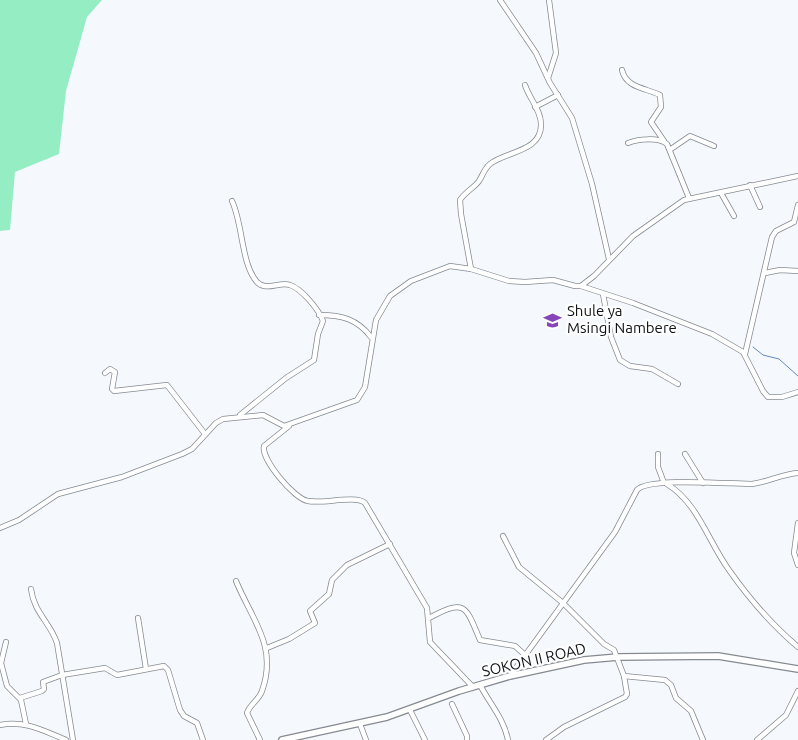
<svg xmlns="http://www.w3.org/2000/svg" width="798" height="740" font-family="Ubuntu,sans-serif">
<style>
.green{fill:#95eec3}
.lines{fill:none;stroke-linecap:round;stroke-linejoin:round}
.stream{stroke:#6588b8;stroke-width:1}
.minor-casing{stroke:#858a91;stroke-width:6}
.tertiary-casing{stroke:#858a91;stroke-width:8}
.minor{stroke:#fff;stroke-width:4.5}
.tertiary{stroke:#fff;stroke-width:5.5}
.labels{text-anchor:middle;stroke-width:4.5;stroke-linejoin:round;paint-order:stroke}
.poi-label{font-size:15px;fill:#101215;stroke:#fff;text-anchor:start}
.street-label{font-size:15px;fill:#101215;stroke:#fff}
</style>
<rect width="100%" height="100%" fill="#f5f9fe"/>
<polygon class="green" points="0,0 102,0 87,17 66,91 59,154 15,172 10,230 0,231"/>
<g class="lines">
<polyline class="stream" points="753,347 763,355 779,359 798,376"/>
<defs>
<g id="minor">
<polyline points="500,0 536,53 550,83 572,118 592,184 609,259"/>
<path d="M 622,70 C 626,88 646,88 660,95 L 661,107 L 651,122 L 664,141"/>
<polyline points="548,78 556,53 549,0"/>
<polyline points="535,107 558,95"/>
<path d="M 628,143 C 638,139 658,137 667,144 L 689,198"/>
<polyline points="671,149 690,136 714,146"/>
<polyline points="750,185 760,207"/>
<polyline points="721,193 734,216"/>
<path d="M 232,201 C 243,224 241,264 257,282 C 266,292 280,281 290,285 C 302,289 319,310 323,321 L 318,334 L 314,360 L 286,378 L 240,415"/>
<path d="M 471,269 L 461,214 L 460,200 C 465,192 474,188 479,181 C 483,175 484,169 490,164 C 506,151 542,152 541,124 C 541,110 529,98 525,85"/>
<polyline points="765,273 780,270 798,271"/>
<polyline points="581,286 633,303 712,334 743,352 763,391 768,397 782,397 798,392"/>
<polyline points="603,294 611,337 620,360 630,366 652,369 678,384"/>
<path d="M 319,315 C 342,315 357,319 371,337"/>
<polyline points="745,354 772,237 776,231 794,222 798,205"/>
<polyline points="105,373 110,369 115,372 112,389 114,391 167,385 205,434"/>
<path d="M 289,426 L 264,446 C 261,459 294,499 308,501 C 322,504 356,495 365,503 L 427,608 L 430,642 L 473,687"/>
<polyline points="658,454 658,467 664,483"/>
<polyline points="685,454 703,483"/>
<path d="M 667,484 C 698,503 708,541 729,570 C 748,597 772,625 798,647"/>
<polyline points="798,523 794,553 798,565"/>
<polyline points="0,528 19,520 58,494 122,477 182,454 192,449 216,423 223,419 263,415 284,426 357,400 365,387 376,320 390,296 411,281 450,266 471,269 509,281 525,282 553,280 575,286 581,286 594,276 633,236 684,200 798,176"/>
<polyline points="503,536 519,567 563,603 604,644 614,650 624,676 627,694 625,697 564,727 546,740"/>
<path d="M 236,581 C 252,620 278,646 262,691 C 259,700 250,704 247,713 L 260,740"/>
<path d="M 31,589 C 34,613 50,622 57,643 L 73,740"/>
<polyline points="138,618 146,669"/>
<path d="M 429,618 C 465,599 465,604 480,640 L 515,646 L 525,655"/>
<polyline points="6,642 1,663 7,686 21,700 26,724"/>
<polyline points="267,648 289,639 315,623 310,611 329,594 332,580 347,565 390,544"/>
<path d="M 510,676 L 615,532 L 637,490 C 648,477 732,484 752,484 C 768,482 782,474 798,473"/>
<polyline points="624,676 665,680 671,685 676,698 691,711 703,740"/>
<path d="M 480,685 C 490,704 504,719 508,740"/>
<polyline points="20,698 42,691 44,689 43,682 62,675 105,668 117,675 164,666 168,670 180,710 184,716 197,723 203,740"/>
<polyline points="452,704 467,736 467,740"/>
<polyline points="410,710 425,740"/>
<polyline points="360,724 366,740"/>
<path d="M 0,725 C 25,720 44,731 66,740"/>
<polyline points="757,740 786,715 798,691"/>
</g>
<polyline id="tertiary" points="282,740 387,717 459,691 510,676 584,660 618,657 718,656 798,669"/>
</defs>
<use href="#minor" class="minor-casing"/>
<use href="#tertiary" class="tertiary-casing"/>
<use href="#minor" class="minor"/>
<use href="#tertiary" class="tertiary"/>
</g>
<defs>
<symbol id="school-bare" viewBox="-9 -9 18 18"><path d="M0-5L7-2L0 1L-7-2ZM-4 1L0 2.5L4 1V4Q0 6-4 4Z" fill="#8645b9" stroke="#fff" stroke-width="2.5" paint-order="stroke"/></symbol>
</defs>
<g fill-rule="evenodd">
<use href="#school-bare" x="540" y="308" width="25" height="25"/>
</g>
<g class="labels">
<g class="poi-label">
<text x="567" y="316">Shule ya<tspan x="567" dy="17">Msingi Nambere</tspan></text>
</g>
<g class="street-label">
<text transform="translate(534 660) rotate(-13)" y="5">SOKON II ROAD</text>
</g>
</g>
</svg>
